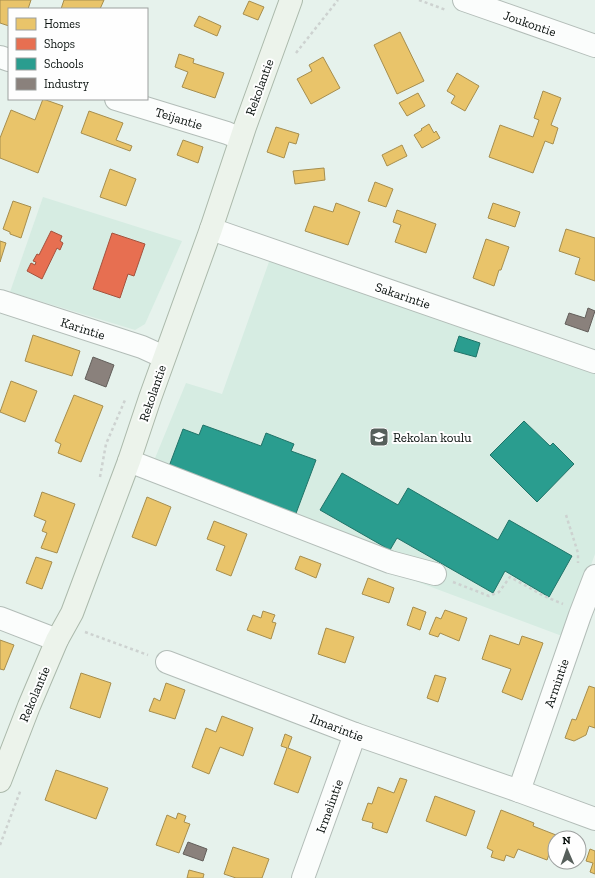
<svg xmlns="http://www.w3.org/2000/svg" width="595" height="878" font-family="'Zilla Slab',serif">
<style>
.built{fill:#d6ece2}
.homes{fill:#e9c46a;stroke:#a68e4e}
.shops{fill:#e76f51;stroke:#a4523d}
.schools{fill:#2a9d8f;stroke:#207368}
.industry{fill:#8a817c;stroke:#635f5b}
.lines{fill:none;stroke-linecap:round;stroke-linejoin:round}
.minor-casing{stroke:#b3bdb8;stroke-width:24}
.major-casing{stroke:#abb9ab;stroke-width:24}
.path{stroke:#cdd2d0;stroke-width:2.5;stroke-dasharray:3 3;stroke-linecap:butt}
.minor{stroke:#fbfdfc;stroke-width:22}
.major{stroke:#ecf3eb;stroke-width:22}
.labels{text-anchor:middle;stroke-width:4;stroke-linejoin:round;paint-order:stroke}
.street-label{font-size:13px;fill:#08100d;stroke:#fefefe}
.poi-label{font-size:13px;fill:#08100d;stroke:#fefefe;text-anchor:start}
</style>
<rect width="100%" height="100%" fill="#e6f2ec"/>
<g class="built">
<polygon points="43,197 182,241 145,324 135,330 10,292"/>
<polygon points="270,259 595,370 595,554 574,612 562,636 146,480 186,383 222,394"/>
</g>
<g class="homes">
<polygon points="0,0 31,0 28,9 9,9 9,26 0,23"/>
<polygon points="64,0 104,0 100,9 61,9"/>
<polygon points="249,1 264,7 258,20 243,14"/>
<polygon points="199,16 221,26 217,36 194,26"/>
<polygon points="400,32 424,81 397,94 374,45"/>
<polygon points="179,54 194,59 193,63 224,73 215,98 182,87 188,72 175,67"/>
<polygon points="323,57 340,88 311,104 297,79 312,71 309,65"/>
<polygon points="457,73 479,86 465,111 451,103 455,96 447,91"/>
<polygon points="543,91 561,98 551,125 558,128 553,144 545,141 533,173 489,157 500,125 533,137 539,120 534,118"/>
<polygon points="418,93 425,106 407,116 399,103"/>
<polygon points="43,99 63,106 38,173 0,158 0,138 11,110 35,120"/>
<polygon points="89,111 123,123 116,140 132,146 130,151 81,133"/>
<polygon points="429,124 434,133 436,131 440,138 422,148 414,135 422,130 421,129"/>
<polygon points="276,127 299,134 296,144 289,142 284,158 267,152"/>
<polygon points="183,140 203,147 198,163 177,155"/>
<polygon points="402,145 407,156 387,166 382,155"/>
<polygon points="324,168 325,180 295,184 293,171"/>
<polygon points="110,169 136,179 126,206 100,197"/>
<polygon points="375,182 393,189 386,207 368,201"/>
<polygon points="13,201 31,207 21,238 10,234 10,232 3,229"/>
<polygon points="336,203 360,212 348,245 305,231 314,206 333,212"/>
<polygon points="493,203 520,212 515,227 488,218"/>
<polygon points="397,210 436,224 426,253 395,242 401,225 393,222"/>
<polygon points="566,229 595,238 595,281 575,274 580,258 559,251"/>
<polygon points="486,239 509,247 501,270 499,270 494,286 473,278"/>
<polygon points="0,241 6,243 0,262"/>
<polygon points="33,335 80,351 72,376 25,361"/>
<polygon points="11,381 37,391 25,422 0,412"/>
<polygon points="74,395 103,406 81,462 58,453 61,444 55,441"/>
<polygon points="42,492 75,504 57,553 41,548 47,533 42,531 46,521 34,516"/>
<polygon points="147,497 171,507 156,546 132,537"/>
<polygon points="214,521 247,534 231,576 216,570 225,546 207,539"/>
<polygon points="300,556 321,564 316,578 295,569"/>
<polygon points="36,557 52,562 42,589 26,583"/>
<polygon points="368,578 394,588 389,603 362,594"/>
<polygon points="413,607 426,612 420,630 407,625"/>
<polygon points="445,610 467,618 459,641 440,633 438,637 429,634 436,617 441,619"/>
<polygon points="263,611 275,615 272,622 276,623 271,639 247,630 253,615 261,618"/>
<polygon points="326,628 354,637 345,663 318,654"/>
<polygon points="490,635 519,645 522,636 543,643 522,700 502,692 511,669 482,659"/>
<polygon points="0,640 14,645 4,670 0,669"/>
<polygon points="81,673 111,683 100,718 70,708"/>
<polygon points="435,675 446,678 438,702 427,698"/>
<polygon points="166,683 185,690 175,719 149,711 154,698 160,701"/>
<polygon points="589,686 595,688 595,728 589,726 586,735 574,741 565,738 572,719 576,720"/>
<polygon points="222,716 253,728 243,756 220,747 209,774 192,767 206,728 216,732"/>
<polygon points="285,734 292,737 288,748 311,757 298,793 274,784 287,748 281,746"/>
<polygon points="56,770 108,788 96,819 45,800"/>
<polygon points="400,778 407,780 387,833 372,828 373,823 362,820 368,803 372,804 378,787 394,793"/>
<polygon points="435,796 475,811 466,836 426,821"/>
<polygon points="501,810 534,823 533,826 556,835 547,860 518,849 514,858 506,855 504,861 491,857 493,851 487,848"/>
<polygon points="178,813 186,816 184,822 190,824 179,853 156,845 167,815 176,819"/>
<polygon points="233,847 269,859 262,878 236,878 224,874"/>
<polygon points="590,849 595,851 595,874 590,872 593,863 586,861"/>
<polygon points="189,870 204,874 203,878 187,878"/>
</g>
<g class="shops">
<polygon points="51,231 62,236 60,241 63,243 60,250 57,248 42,279 27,271 31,263 35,265 36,262 33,261 37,254 39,255"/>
<polygon points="112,233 145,244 134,276 128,274 120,298 93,289"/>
</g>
<g class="schools">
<polygon points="459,336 480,343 476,357 454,351"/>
<polygon points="524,421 550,446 553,443 574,464 537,502 490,455"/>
<polygon points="203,425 261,446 266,433 294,444 291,451 316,460 295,516 168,469 183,429 199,435"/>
<polygon points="342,473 398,505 408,488 498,540 509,520 572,556 549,597 505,571 493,593 397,538 390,550 320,510"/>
</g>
<g class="industry">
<polygon points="588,308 595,311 588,332 565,324 569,313 585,318"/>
<polygon points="93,357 114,365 106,387 85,379"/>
<polygon points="188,842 207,849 203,861 183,854"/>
</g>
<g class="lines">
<defs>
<g id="minor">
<polyline points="464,0 595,46"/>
<polyline points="0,57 9,60"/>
<polyline points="116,99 227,133 241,139"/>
<polyline points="211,229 595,362"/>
<polyline points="0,301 142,347 164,357"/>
<polyline points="129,461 390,562 435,574"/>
<polyline points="0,618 57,640"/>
<polyline points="167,662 355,734 519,791 595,819"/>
<polyline points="519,791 580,615 595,576"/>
<polyline points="303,878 355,734"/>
</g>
<polyline id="major" points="0,781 29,706 57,640 72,613 129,461 150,398 211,229 245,127 291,0"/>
</defs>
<use href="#minor" class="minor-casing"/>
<use href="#major" class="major-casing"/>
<g class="path">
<polyline points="419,0 446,10"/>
<polyline points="296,53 338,0"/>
<polyline points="100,477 106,444 125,400"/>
<polyline points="566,515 578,553 578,563"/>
<polyline points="453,582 489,596 499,592 510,577 544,596 563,604"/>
<polyline points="85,632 148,655"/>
<polyline points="0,845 21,789"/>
</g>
<use href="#minor" class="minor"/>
<use href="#major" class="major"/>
</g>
<defs>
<symbol id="school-square" viewBox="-11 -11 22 22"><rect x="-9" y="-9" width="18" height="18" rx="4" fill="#565f5b" stroke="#fefefe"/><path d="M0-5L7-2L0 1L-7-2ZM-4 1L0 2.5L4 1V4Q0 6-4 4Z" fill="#fff"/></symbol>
</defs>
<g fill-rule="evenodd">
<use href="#school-square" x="368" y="426" width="22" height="22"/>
</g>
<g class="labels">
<g class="street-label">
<text transform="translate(530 23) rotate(19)" y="5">Joukontie</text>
<text transform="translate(259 87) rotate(-70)" y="5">Rekolantie</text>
<text transform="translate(179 118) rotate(17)" y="5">Teijantie</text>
<text transform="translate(403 295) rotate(19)" y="5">Sakarintie</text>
<text transform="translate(83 328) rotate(18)" y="5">Karintie</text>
<text transform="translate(152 393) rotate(-71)" y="5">Rekolantie</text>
<text transform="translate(556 683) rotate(-71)" y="5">Armintie</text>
<text transform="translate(34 694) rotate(-67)" y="5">Rekolantie</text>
<text transform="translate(337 727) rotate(21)" y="5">Ilmarintie</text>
<text transform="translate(329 806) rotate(-70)" y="5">Irmelintie</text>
</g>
<g class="poi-label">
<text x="393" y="442">Rekolan koulu</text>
</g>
</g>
<rect x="8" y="8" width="140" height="92" fill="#fefefe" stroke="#9c9f9e"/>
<rect x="16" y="18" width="20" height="12" fill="#e9c46a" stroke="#9c9f9e"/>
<text x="44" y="28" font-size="12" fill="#08100d">Homes</text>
<rect x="16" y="38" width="20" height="12" fill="#e76f51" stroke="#9c9f9e"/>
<text x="44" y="48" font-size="12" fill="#08100d">Shops</text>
<rect x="16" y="58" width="20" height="12" fill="#2a9d8f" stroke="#9c9f9e"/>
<text x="44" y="68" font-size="12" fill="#08100d">Schools</text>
<rect x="16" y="78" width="20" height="12" fill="#8a817c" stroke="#9c9f9e"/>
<text x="44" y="88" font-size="12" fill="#08100d">Industry</text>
<g transform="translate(567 850) rotate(358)"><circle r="19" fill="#fefefe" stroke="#9c9f9e"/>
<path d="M0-3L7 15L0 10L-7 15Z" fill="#565f5b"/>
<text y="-6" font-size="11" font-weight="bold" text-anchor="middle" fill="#08100d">N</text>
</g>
</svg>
